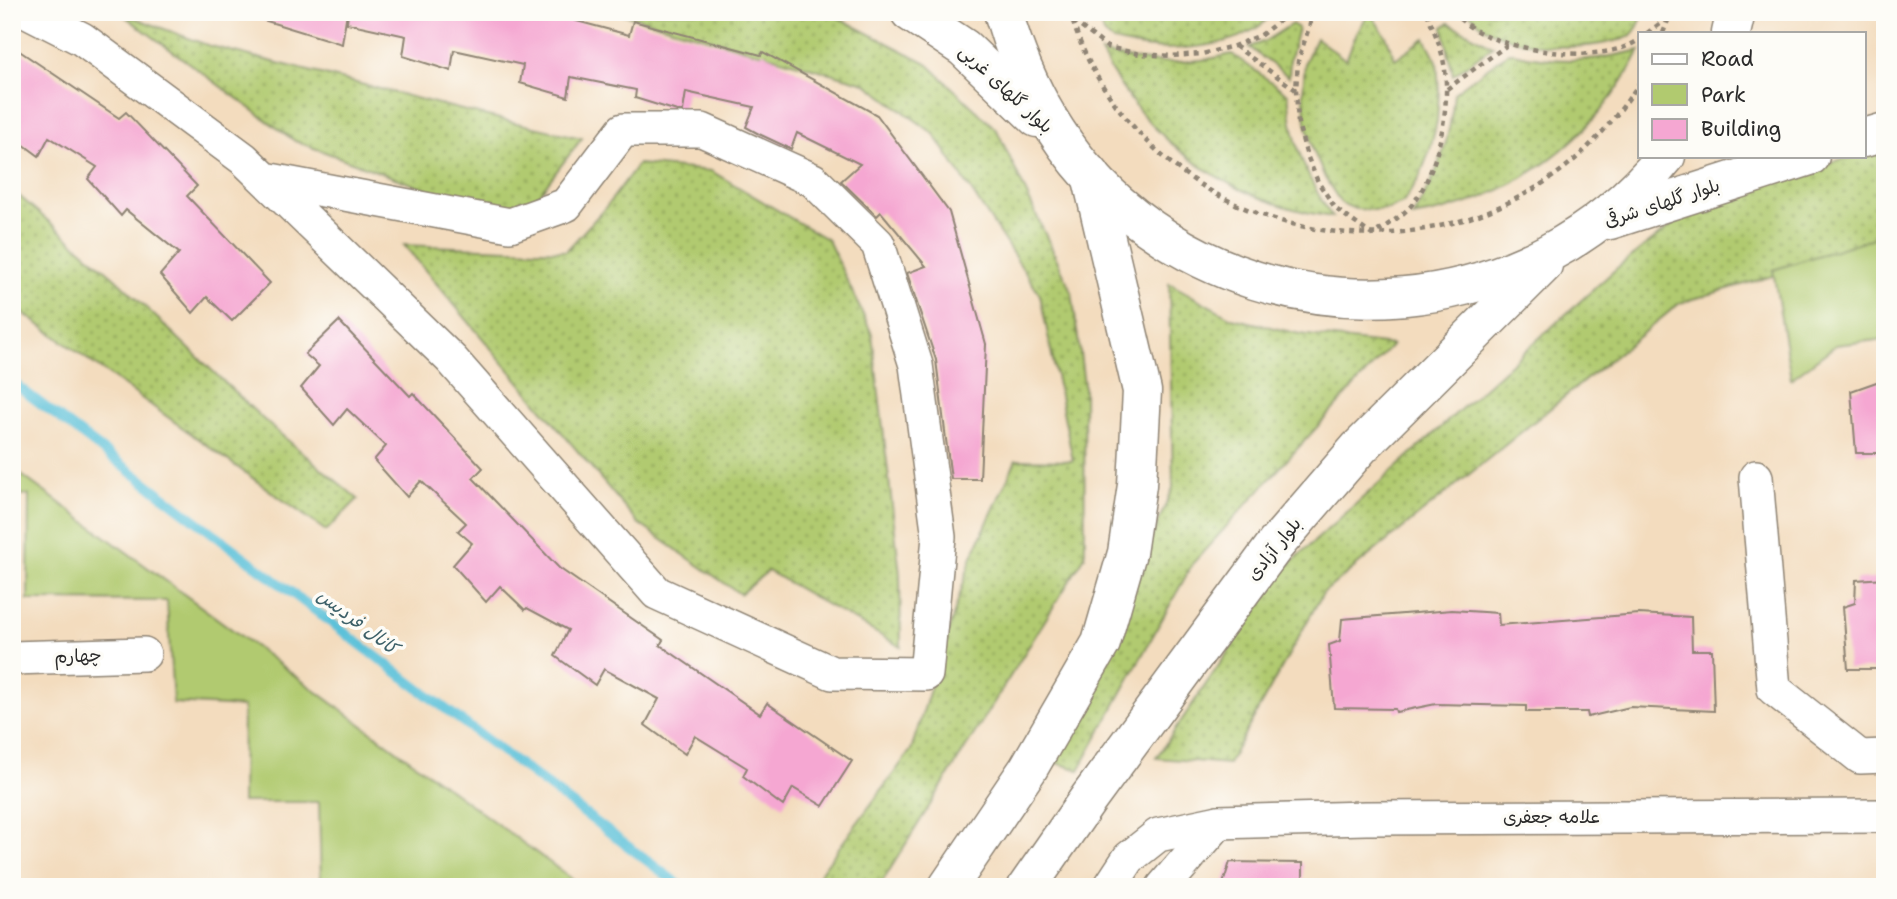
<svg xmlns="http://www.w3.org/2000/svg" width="1897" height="899" font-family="'Shantell Sans','Playpen Sans Arabic',sans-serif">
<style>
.grass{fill:url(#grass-dots);stroke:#6e7a4d;stroke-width:2}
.park{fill:#b1ca6f;stroke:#6e7a4d;stroke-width:2}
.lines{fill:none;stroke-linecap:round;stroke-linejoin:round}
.stream{stroke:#5bc1d9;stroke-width:10}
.building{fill:#f5a7d2}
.minor-casing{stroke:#8f8474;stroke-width:36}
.major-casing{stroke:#8f8474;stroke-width:41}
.path{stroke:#8f8474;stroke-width:4.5;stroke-dasharray:5 5;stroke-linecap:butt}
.minor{stroke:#fff;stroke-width:33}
.major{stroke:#fff;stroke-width:38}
.labels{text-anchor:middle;stroke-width:7;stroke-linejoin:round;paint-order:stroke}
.street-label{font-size:18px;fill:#2b2b2b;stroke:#fdfcf7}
.water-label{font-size:19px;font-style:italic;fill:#3c6068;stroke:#fdfcf7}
</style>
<defs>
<pattern id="grass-dots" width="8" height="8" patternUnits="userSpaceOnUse" patternTransform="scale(1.75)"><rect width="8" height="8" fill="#b1ca6f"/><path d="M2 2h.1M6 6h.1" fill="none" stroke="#90a45b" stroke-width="1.8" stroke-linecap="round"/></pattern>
</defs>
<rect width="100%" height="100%" fill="#fdfcf7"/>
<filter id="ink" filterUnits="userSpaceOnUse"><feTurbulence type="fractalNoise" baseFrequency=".0143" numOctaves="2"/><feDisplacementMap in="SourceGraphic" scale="14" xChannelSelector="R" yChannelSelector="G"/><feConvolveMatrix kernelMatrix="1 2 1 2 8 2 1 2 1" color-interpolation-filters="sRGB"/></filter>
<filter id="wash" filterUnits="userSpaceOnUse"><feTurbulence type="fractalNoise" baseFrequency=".00686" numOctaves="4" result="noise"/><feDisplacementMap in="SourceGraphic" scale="28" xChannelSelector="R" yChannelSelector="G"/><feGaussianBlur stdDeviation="1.57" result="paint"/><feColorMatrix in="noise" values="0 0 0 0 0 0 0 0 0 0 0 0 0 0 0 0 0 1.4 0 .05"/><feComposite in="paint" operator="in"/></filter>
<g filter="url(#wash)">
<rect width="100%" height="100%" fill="#f3dcbe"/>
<g class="grass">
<polygon points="119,12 207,45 470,112 582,138 517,223 295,141"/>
<polygon points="616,12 822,12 833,15 925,62 997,130 1072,292 1084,384 1085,556 879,887 810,887 911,750 972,556 1016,460 1073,461 1040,295 934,134 865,83"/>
<path d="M 1095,12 L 1274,12 C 1269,17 1264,23 1258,27 C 1227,48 1168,53 1132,45 C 1126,43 1116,43 1111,40 C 1102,34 1099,22 1095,12 Z"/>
<polygon points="1369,12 1386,36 1395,59 1425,38 1437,61 1439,91 1437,121 1430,150 1419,178 1403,203 1389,209 1372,210 1355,209 1341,203 1325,178 1313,150 1306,122 1303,92 1305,62 1316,38 1346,60 1355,37"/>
<path d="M 1468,12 L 1644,12 C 1641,21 1638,29 1631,35 C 1626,40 1617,40 1611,42 C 1571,51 1520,48 1484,27 C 1478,23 1473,17 1468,12 Z"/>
<polygon points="1449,23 1493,46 1453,75 1443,27"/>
<polygon points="1292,24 1298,28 1290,59 1289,77 1249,47 1265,41"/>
<path d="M 1640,50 C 1595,141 1512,201 1412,217 C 1438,174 1450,143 1454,93 L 1509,52 C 1559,64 1590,62 1640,50 Z"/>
<path d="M 1101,53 C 1150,64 1184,66 1232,54 L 1288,94 C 1293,146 1304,173 1332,217 C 1231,202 1148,143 1101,53 Z"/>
<polygon points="1885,151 1885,243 1680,303 1323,593 1228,764 1156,758 1285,568 1617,268 1728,182"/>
<polygon points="638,164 711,171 828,240 872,334 900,574 901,647 768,571 740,594 638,523 404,245 566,251 606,207"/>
<polygon points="12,190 114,277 266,422 358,499 326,531 12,305"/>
<polygon points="1169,283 1232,318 1300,334 1392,345 1193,563 1079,770 1054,762 1173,488"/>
</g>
<g class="park">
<polygon points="1885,234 1885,339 1836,345 1791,379 1773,270"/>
<polygon points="12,468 583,887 321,887 319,802 242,802 243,707 173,703 167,601 28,600 29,495 12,494"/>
</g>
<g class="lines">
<polyline class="stream" points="12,382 682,887"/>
</g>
<g id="blocks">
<g class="building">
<polygon points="261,12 347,12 342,44 260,19"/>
<polygon points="348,12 543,12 629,35 633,21 761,55 763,52 877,115 949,212 986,344 980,479 951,479 936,360 907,273 926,266 881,212 877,216 841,181 860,164 797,133 791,149 759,134 746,127 754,107 686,92 683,111 677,111 635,98 636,90 571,77 568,97 520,83 523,65 454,50 451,71 403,56 406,36 347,23"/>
<polygon points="12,46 119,118 126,112 197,186 187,196 270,283 232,321 207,297 193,313 160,275 179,253 126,210 121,216 88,179 97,167 49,137 39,156 12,136"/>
<polygon points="339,321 410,396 413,393 483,468 473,478 559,568 663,640 660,645 760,714 767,703 852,761 823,806 793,788 783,806 743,776 747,768 695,736 685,754 645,725 659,699 604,669 595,685 555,656 568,630 527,608 525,610 500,586 486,602 453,565 472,543 458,531 466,523 421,481 407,497 374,460 386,446 347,409 334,425 301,388 319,366 305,354"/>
<polygon points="1885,379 1885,453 1856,453 1851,391"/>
<polygon points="1885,578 1885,669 1848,669 1843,607 1855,603 1856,580"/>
<polygon points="1452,610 1498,613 1499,625 1639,614 1691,617 1692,650 1712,650 1714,711 1630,707 1588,717 1587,712 1526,712 1526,706 1436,704 1396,712 1395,709 1334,708 1329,645 1340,641 1342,619"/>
<polygon points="1230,862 1303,863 1303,887 1222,887"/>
</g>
</g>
</g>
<g filter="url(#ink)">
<use href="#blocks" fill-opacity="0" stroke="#8f8474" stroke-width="2"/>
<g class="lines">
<defs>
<g id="minor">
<polyline points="29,12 82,39 244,159 451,359 657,593 832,673 926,674 939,537 916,365 878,244 813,180 702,130 623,130 566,205 510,225 265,179"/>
<polyline points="1756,477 1774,689 1860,757 1885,756"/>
<polyline points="12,658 144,654"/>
<polyline points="1110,887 1129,858 1158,835 1219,822 1366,818 1885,816"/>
<polyline points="1163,887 1219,822"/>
</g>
<g id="major">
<polyline points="910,12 964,48 1037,118"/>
<path d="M 1003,12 C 1024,85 1061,153 1119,204 C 1283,346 1530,324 1666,156"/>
<polyline points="1731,33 1736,12"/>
<polyline points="1864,138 1885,132"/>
<polyline points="1610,220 1810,156"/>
<polyline points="948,887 1028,769 1101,643 1127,553 1137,485 1142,391 1091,175"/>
<polyline points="1027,887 1089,798 1276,544 1359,448 1543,265"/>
</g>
</defs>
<use href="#minor" class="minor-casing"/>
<use href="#major" class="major-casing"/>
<g class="path">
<path d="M 1070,12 C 1084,64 1114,109 1152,146 C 1260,252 1433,262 1555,175 C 1590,150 1617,117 1640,82"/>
<polyline points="1074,12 1072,20 1107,47 1140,54 1171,56 1202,54 1234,46 1261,35 1290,12"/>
<path d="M 1314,12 L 1298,61 L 1296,90 L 1298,123 L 1306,153 L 1318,182 L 1336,209 L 1372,235 C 1384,227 1398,219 1408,209 C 1438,179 1453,100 1443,59 C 1440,43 1432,27 1427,12"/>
<path d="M 1452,12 C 1461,20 1471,29 1483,34 C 1520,52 1605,65 1640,39"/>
<polyline points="1647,33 1669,17 1667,12"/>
<polyline points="1663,33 1669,18"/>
<polyline points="1235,46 1296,90"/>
<polyline points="1447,89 1507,45"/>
</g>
<use href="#minor" class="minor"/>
<use href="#major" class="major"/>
</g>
</g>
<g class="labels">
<g class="street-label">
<text transform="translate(1006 89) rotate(43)" y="6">بلوار گلهای غربی</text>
<text transform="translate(1662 203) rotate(-18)" y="6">بلوار گلهای شرقی</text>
<text transform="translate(1274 549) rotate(-51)" y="6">بلوار آزادی</text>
<text transform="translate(78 656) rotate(-2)" y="6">چهارم</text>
<text x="1552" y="823">علامه جعفری</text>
</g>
<g class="water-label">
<text transform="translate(358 621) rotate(37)" y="7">کانال فردیس</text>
</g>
</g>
<rect width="1897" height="899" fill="none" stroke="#fdfcf7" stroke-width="42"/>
<rect x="1638" y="32" width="228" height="126" fill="#fdfcf7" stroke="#a9a8a5" stroke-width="2"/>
<rect x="1652" y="54" width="35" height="10" fill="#ffffff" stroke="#a9a8a5" stroke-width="2"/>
<text x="1701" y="66" font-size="21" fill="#2b2b2b">Road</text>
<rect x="1652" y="84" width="35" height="21" fill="#b1ca6f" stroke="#a9a8a5" stroke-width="2"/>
<text x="1701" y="102" font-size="21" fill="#2b2b2b">Park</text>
<rect x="1652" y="119" width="35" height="21" fill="#f5a7d2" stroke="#a9a8a5" stroke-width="2"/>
<text x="1701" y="136" font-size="21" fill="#2b2b2b">Building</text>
</svg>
